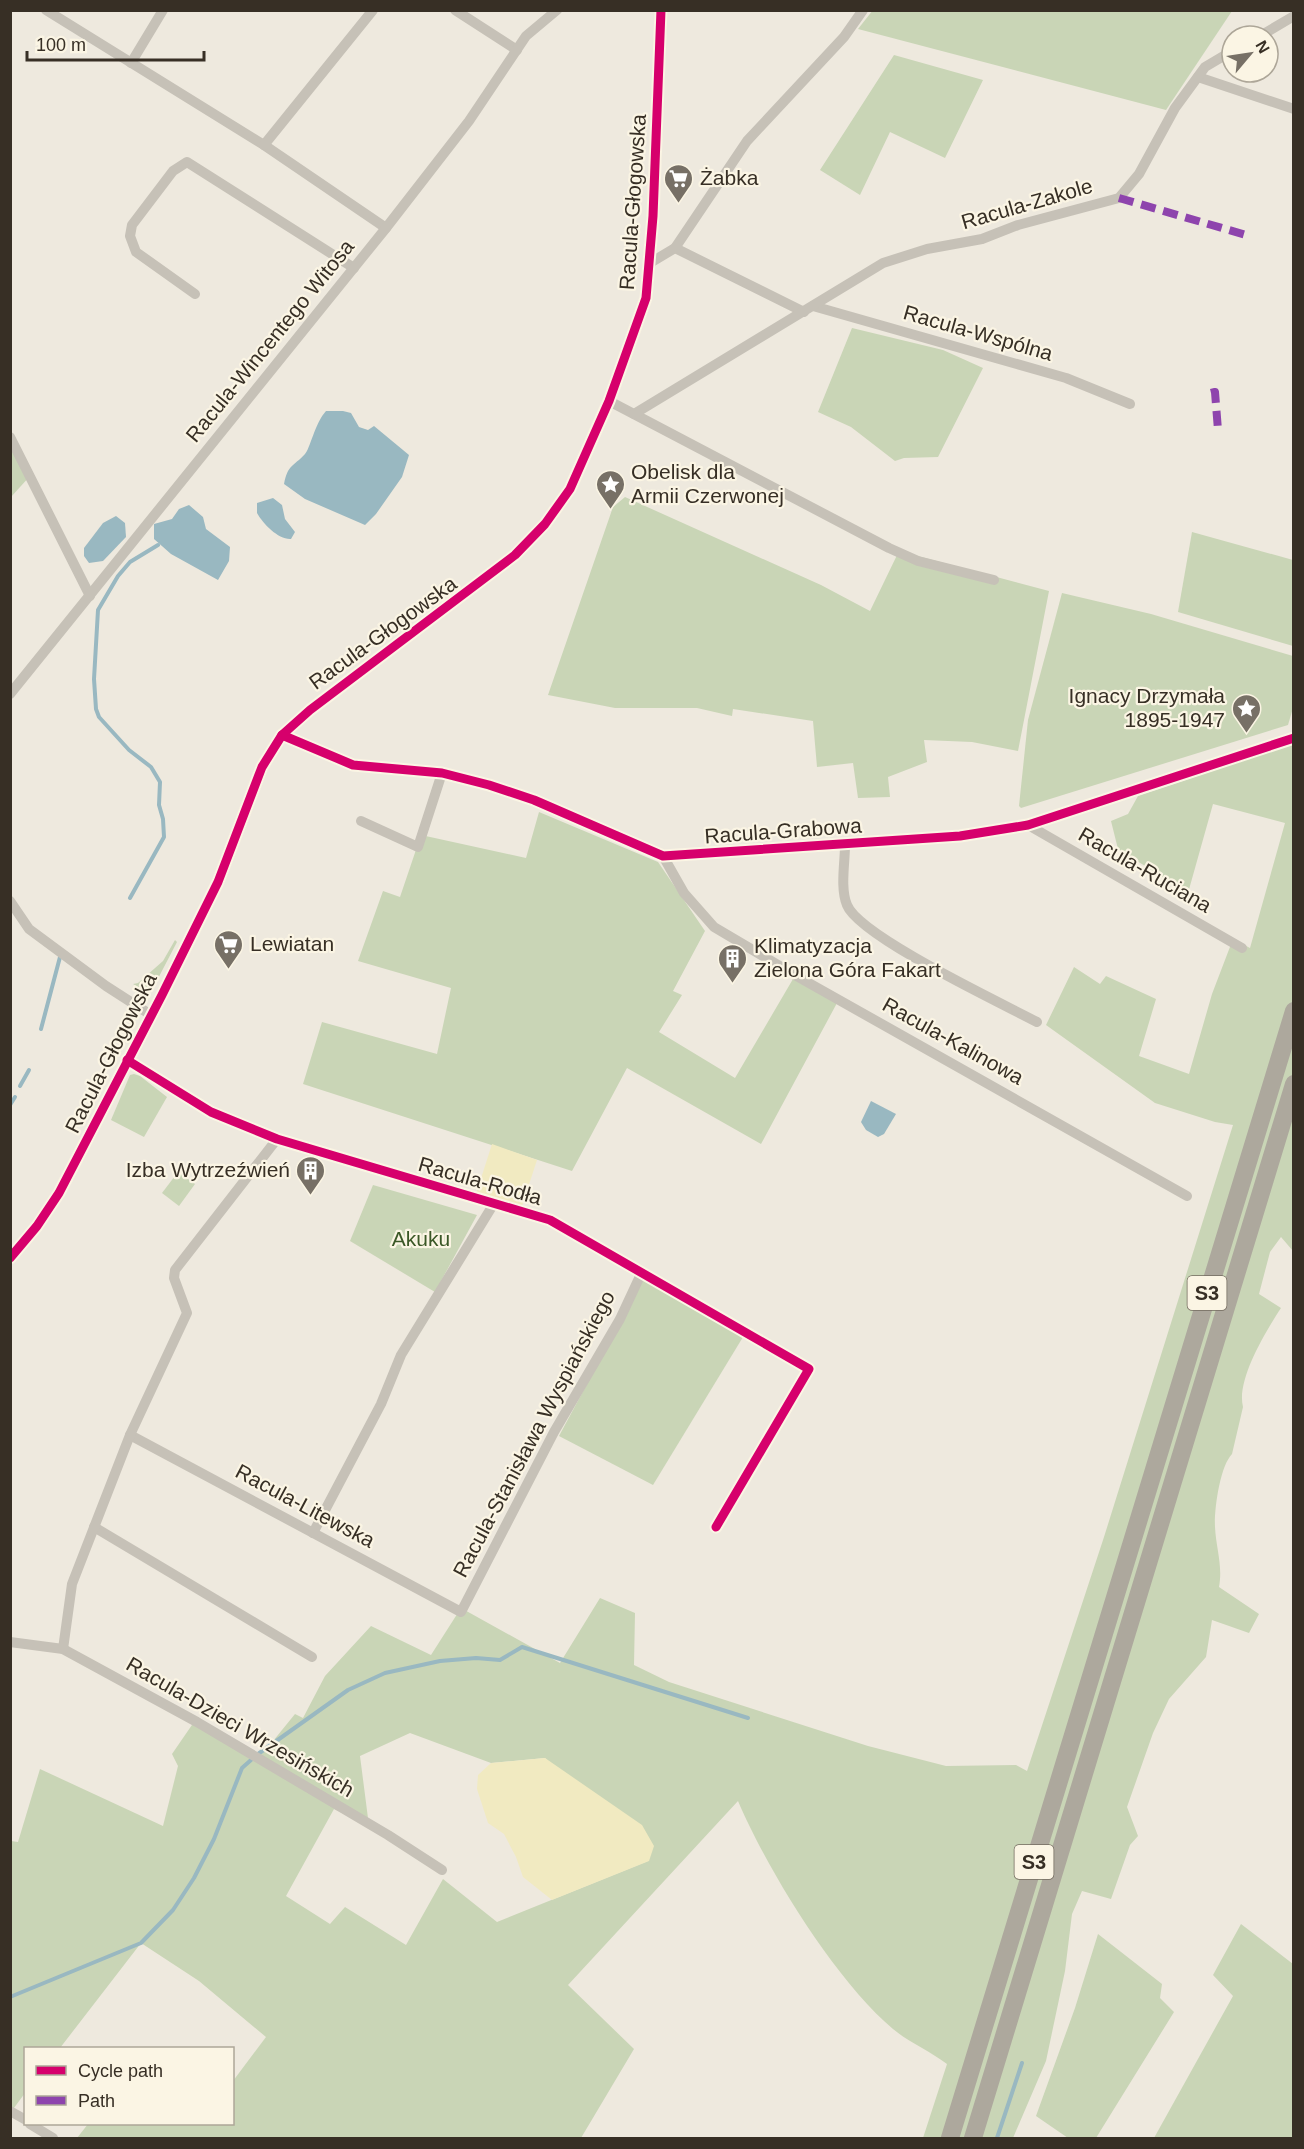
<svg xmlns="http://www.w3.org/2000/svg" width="1304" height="2149" font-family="Helvetica,sans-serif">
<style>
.green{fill:#c9d5b6;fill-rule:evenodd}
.sand{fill:#f1eac1}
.water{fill:#99b8c1}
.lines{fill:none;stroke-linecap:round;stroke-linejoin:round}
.stream{stroke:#99b8c1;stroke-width:4}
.minor{stroke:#c6c1b7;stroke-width:10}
.tertiary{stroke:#c6c1b7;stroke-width:12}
.motorway{stroke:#ada89d;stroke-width:18}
.quiet{stroke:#8e44ad;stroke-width:8;stroke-dasharray:15 8;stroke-linecap:butt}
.cycleway-casing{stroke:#fbf5e4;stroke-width:13}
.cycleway{stroke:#d6006c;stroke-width:9}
.labels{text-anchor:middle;stroke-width:4.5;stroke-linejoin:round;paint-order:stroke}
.shield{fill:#fbf5e4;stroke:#726a5e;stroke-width:1.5}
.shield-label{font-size:20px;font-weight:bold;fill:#372f25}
.poi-label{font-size:21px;fill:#372f25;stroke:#fbf5e4;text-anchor:start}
.street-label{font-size:21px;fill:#372f25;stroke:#fbf5e4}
.park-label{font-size:21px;fill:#3b5827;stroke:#fbf5e4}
</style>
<rect width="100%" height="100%" fill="#eee9de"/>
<g class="green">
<polygon points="873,10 1232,10 1232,11 1166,110 858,29"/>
<polygon points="894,55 983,80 945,158 890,132 860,195 820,170"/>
<polygon points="852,328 943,350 983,368 938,457 904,458 895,461 851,427 818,412"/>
<polygon points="10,435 30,476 11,497 10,497"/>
<polygon points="625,497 821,585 870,611 899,551 1049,591 1018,751 972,742 924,740 927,762 888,777 890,797 858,798 853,763 817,767 813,721 733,709 732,716 697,708 615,708 548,695 613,507"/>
<polygon points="1192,532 1293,560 1293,646 1178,612"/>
<polygon points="1062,593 1151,614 1293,656 1293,708 1288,725 1021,808 1019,806 1028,720"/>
<path d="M 1293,744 L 1293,1251 L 1281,1237 L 1270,1252 L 1259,1294 L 1281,1308 C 1266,1331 1236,1380 1243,1407 L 1232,1454 C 1220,1466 1214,1510 1215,1527 C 1216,1548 1223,1566 1219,1587 L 1259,1614 L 1249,1633 L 1212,1620 L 1206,1657 L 1169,1699 L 1153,1733 L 1127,1807 L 1138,1836 L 1130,1845 L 1111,1899 L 1082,1891 L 1072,1914 L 1065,1971 L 1046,2061 L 1013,2138 L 923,2138 L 947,2064 C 930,2051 910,2043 893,2029 C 835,1980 768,1871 738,1801 L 568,1985 L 634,2049 L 581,2138 L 77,2138 L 88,2124 L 232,2124 L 233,2081 L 266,2037 L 199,1981 L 141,1943 L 60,2048 L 26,2048 L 25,2093 L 11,2112 L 11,1841 L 18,1842 L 40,1769 L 163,1826 L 178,1766 L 172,1754 L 194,1722 L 254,1758 L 269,1746 L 295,1714 L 303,1718 L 325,1676 L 371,1626 L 431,1655 L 461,1608 L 560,1663 L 600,1598 L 635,1613 L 634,1665 L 669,1682 L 868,1746 L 946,1766 L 1016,1765 L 1027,1771 L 1104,1537 L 1233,1125 L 1215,1122 L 1155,1103 L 1046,1025 L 1074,967 L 1100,984 L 1106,976 L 1156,999 L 1139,1056 L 1189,1074 L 1212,994 L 1233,939 L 1250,948 L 1285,823 L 1213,804 L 1188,893 L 1118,849 L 1111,821 L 1128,814 L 1138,796 ZM 410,1733 L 491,1763 L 545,1758 L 648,1861 L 497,1922 L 443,1879 L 406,1945 L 345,1907 L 330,1924 L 286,1896 L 334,1809 L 369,1826 L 360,1756 Z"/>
<polygon points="539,812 658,862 705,931 673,991 682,995 659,1032 735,1078 793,979 837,1003 761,1144 627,1068 572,1171 303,1084 322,1022 437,1054 451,988 358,961 383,891 400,897 421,835 526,858"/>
<polygon points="175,940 177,942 152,990 148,993 133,984 138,983 163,961"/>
<polygon points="134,1074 140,1076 167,1097 144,1137 111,1120 130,1075"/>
<polygon points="178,1172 195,1184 179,1206 162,1193"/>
<polygon points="373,1185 477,1215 435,1292 350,1241"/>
<polygon points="643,1280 743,1337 653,1485 559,1436"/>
<polygon points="1241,1924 1293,1964 1293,2138 1154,2138 1233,1996 1213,1975"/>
<polygon points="1098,1934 1162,1984 1160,1998 1174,2012 1096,2138 1068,2138 1036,2116 1075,2008"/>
</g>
<g class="sand">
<polygon points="492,1144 537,1160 522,1206 476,1194"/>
<polygon points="545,1758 642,1825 654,1846 649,1861 552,1900 523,1877 516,1857 504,1834 488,1823 477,1789 478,1775 491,1763"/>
</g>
<g class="water">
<path d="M 326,411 L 343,411 L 351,413 L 359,427 L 368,430 L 374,426 L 409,455 L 402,477 L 376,514 L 365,525 L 305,499 L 284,484 C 288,464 293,467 305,454 C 310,449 315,423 326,411 Z"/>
<path d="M 273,498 L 282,505 L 285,519 L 295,532 L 291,539 C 279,540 263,524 257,513 L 257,503 Z"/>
<polygon points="189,505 203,517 206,529 230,547 229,561 218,580 171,554 154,539 154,524 172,519 179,509"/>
<polygon points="116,516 125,523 126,537 103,561 89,563 84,556 84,548 103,523"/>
<polygon points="871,1101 896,1114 884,1134 878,1137 866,1130 861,1122"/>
</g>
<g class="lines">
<g class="stream">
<polyline points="130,898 164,837 163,819 159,805 160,782 151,767 129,750 99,717 96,709 94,679 98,610 118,576 130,562 158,545"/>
<polyline points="41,1029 60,957"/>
<polyline points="20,1086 29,1070"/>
<polyline points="10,1105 15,1097"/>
<polyline points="258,1754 348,1690 385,1673 440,1661 476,1658 500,1660 522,1647 748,1718"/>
<polyline points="10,1997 141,1943 173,1910 194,1878 214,1839 242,1768 251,1760"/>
<polyline points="997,2138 1022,2063"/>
</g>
<g class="minor">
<polyline points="46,10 264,145 386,228"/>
<polyline points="455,10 517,50"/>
<polyline points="1260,36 1294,16"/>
<polyline points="131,63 163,10"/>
<polyline points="1198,77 1294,109"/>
<polyline points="264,145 373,10"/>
<polyline points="675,248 804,312"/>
<polyline points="650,263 675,248 747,141 844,37 863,10"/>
<polyline points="195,294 136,252 130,236 132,225 173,171 187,162 354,268"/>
<polyline points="813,306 1066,378 1130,404"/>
<polyline points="609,401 889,548 918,561 994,580"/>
<polyline points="634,414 883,263 927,249 982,239 1018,225 1119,198 1139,174 1175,108 1205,67 1232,51"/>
<polyline points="10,437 90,596"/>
<polyline points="10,694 386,228 469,121 526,36 557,10"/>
<polyline points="282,735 353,765 442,773 489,785 534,800 663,856 960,836 1028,825 1294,738"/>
<polyline points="361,821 418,847 442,773"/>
<polyline points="1028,825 1242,948"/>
<path d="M 845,845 C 845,863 840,888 847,905 C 859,936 1001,1003 1037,1022"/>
<polyline points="663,856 684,893 714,927 800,978 1187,1196"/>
<polyline points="10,901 29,929 106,986 151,1015"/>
<polyline points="127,1060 211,1112 277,1139 550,1220 809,1369 716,1527"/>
<polyline points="130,1435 461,1612 554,1432 620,1319 641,1274"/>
<polyline points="94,1527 312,1657"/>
<polyline points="313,1533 381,1404 401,1355 493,1205"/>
<polyline points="10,1642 63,1649 197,1722 388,1835 442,1870"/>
<polyline points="63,1649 72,1584 130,1435 187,1313 174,1278 175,1270 277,1139"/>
<polyline points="10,2111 26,2120"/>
<polyline points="30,2124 53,2138"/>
</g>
<polyline class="tertiary" points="10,1258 37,1226 59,1193 162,995 218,882 262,767 282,735 310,710 515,555 545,524 570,489 609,401 646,298 653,216 661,10"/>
<g class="motorway">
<polyline points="950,2138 1294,1011"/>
<polyline points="973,2138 1294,1084"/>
</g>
<g class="quiet">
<polyline points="1119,198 1246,235"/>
<polyline points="1211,393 1215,392 1218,430"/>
</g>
<defs>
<g id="cycleway">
<polyline points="282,735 353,765 442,773 489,785 534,800 663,856 960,836 1028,825 1294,738"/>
<polyline points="127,1060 211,1112 277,1139 550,1220 809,1369 716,1527"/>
<polyline points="10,1258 37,1226 59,1193 162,995 218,882 262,767 282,735 310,710 515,555 545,524 570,489 609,401 646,298 653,216 661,10"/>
</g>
</defs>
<use href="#cycleway" class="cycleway-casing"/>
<use href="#cycleway" class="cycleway"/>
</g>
<defs>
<symbol id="supermarket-pin" viewBox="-11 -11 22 30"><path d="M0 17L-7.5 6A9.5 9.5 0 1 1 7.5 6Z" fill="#777066" stroke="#fbf5e4"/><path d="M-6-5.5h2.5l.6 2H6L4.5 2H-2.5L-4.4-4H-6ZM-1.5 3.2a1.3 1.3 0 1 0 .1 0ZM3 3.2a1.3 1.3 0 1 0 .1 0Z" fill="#fff"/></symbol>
<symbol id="sight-pin" viewBox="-11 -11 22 30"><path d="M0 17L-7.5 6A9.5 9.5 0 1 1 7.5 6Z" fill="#777066" stroke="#fbf5e4"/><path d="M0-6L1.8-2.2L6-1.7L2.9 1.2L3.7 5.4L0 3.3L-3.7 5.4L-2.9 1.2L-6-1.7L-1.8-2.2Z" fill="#fff"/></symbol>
<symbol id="building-pin" viewBox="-11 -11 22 30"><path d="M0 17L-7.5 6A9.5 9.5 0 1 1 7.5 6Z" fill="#777066" stroke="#fbf5e4"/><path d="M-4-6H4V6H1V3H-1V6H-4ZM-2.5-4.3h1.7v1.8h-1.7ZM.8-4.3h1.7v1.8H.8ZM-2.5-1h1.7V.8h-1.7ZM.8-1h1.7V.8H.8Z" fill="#fff"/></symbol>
</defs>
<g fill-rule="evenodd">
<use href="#supermarket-pin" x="662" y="162" width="33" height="45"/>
<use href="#sight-pin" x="594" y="468" width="33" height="45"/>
<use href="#sight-pin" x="1230" y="692" width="33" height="45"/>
<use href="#supermarket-pin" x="212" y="928" width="33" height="45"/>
<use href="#building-pin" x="716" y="942" width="33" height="45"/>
<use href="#building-pin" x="294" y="1154" width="33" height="45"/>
</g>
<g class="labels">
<g class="shield">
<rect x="1187.5" y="1276" width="39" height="34" rx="4.5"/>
<rect x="1014.5" y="1845" width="39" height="34" rx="4.5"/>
</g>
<g class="shield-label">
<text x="1207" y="1300">S3</text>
<text x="1034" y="1869">S3</text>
</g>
<g class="poi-label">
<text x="700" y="185">Żabka</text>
<text x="631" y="479">Obelisk dla<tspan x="631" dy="24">Armii Czerwonej</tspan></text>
<text x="1225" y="703" text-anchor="end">Ignacy Drzymała<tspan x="1225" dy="24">1895-1947</tspan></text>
<text x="250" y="951">Lewiatan</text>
<text x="754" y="953">Klimatyzacja<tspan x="754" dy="24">Zielona Góra Fakart</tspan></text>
<text x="290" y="1177" text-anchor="end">Izba Wytrzeźwień</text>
</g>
<g class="street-label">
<text transform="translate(633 202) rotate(-86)" y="7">Racula-Głogowska</text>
<text transform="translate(1027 204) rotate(-16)" y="7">Racula-Zakole</text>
<text transform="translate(978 333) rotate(16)" y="7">Racula-Wspólna</text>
<text transform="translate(270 341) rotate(-51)" y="7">Racula-Wincentego Witosa</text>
<text transform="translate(383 633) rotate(-36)" y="7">Racula-Głogowska</text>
<text transform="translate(783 831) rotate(-4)" y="7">Racula-Grabowa</text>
<text transform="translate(1145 870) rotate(30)" y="7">Racula-Ruciana</text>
<text transform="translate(953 1041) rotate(29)" y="7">Racula-Kalinowa</text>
<text transform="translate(111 1053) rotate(-63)" y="7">Racula-Głogowska</text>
<text transform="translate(480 1181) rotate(16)" y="7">Racula-Rodła</text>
<text transform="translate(534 1434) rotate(-62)" y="7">Racula-Stanisława Wyspiańskiego</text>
<text transform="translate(305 1506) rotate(28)" y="7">Racula-Litewska</text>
<text transform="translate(240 1727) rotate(30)" y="7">Racula-Dzieci Wrzesińskich</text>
</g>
<g class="park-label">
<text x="421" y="1246">Akuku</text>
</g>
</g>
<rect width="1304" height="2149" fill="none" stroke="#372f25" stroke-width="24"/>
<rect x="24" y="2047" width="210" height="78" fill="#fbf5e4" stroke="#ada698" stroke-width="1.5"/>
<rect x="36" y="2066" width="30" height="9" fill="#d6006c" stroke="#ada698" stroke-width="1.5"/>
<text x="78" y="2077" font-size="18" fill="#372f25">Cycle path</text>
<rect x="36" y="2096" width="30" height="9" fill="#8e44ad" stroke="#ada698" stroke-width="1.5"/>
<text x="78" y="2107" font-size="18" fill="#372f25">Path</text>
<g transform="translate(1250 54) rotate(61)"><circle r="28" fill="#fbf5e4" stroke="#ada698" stroke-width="1.5"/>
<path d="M0-4.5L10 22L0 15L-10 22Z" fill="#777066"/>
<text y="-9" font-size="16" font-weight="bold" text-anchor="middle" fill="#372f25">N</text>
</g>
<path d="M27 51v9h177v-9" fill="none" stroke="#372f25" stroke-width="3"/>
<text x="36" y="51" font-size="18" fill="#372f25" stroke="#fbf5e4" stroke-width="4.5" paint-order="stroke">100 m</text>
</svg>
